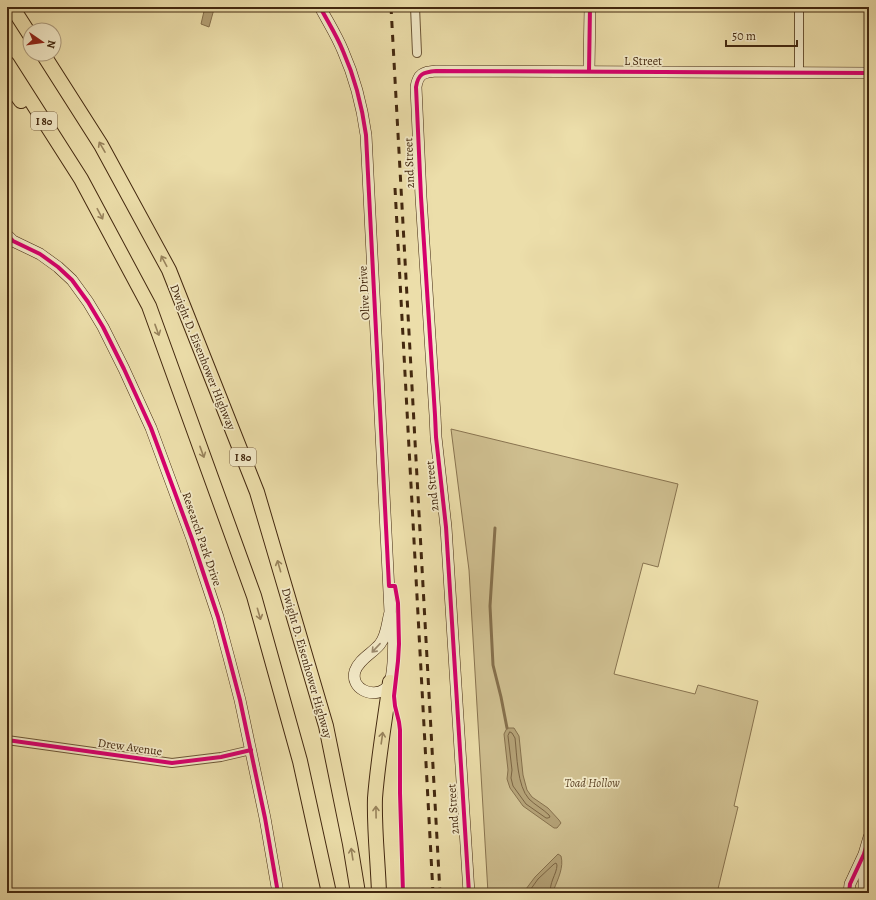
<svg xmlns="http://www.w3.org/2000/svg" width="876" height="900" font-family="Alegreya,serif">
<style>
.green{fill:#cfbf90;stroke:#897450}
.water{fill:#b3a075;stroke:#86704c}
.lines{fill:none;stroke-linecap:round;stroke-linejoin:round}
.shore{stroke:#7b6442;stroke-width:1}
.stream{stroke:#86704c;stroke-width:3}
.street-casing{stroke:#6d5636;stroke-width:10}
.secondary-casing{stroke:#43280f;stroke-width:12}
.highway-casing{stroke:#43280f;stroke-width:16}
.street{stroke:#f3eac8;stroke-width:8}
.secondary{stroke:#f3eac8;stroke-width:11}
.highway{stroke:#ecdeaa;stroke-width:14}
.rail{stroke:#43280f;stroke-width:3;stroke-dasharray:7 7;stroke-linecap:butt}
.cycleway-casing{stroke:#f3eac8;stroke-width:6}
.cycleway{stroke:#d6006c;stroke-width:4}
.oneway{stroke:#98835c}
.oneway2{stroke:#9b896c}
.labels{text-anchor:middle;stroke-width:3.5;stroke-linejoin:round;paint-order:stroke}
.shield{fill:#f3eac8;stroke:#786246;stroke-width:1}
.shield-label{font-size:11px;font-weight:bold;fill:#43280f}
.street-label{font-size:12px;fill:#43280f;stroke:#f3eac8}
.park-label{font-size:12px;font-style:italic;fill:#5f4629;stroke:#f3eac8}
</style>
<rect width="100%" height="100%" fill="#ecdeaa"/>
<filter id="stains"><feTurbulence type="fractalNoise" baseFrequency=".005" numOctaves="4"/><feColorMatrix values="0 0 0 0 .2 0 0 0 0 .09 0 0 0 0 .02 0 0 0 .5 -.17"/></filter>
<radialGradient id="worn" r=".72"><stop offset=".6" stop-color="#630" stop-opacity="0"/><stop offset="1" stop-color="#630" stop-opacity=".3"/></radialGradient>
<polygon class="green" points="451,429 678,484 658,567 643,563 614,674 695,694 698,685 758,701 734,806 738,807 717,893 488,893 469,570"/>
<g class="water">
<polygon points="205,7 214,9 209,27 201,24"/>
<polygon points="507,728 514,728 519,736 523,775 527,790 532,797 548,808 559,820 561,823 557,828 554,828 523,806 510,788 507,779 508,770 504,734"/>
<path d="M 558,854 L 561,856 C 564,867 558,879 554,889 L 556,893 L 523,893 L 535,877 Z"/>
</g>
<g class="lines">
<g class="shore">
<path d="M 510,732 L 512,733 L 515,738 C 517,755 517,786 529,799 C 535,805 543,809 549,815 L 550,817 L 548,818 L 546,818 L 526,804 L 513,786 L 511,778 L 512,770 L 508,736 Z"/>
<path d="M 528,893 L 538,879 L 554,864 L 556,863 L 557,865 C 557,874 548,884 551,893"/>
</g>
<polyline class="stream" points="495,528 490,606 493,665 501,697 507,728"/>
<defs>
<g id="street">
<polyline points="415,7 417,53"/>
<polyline points="799,73 799,7"/>
<polyline points="7,740 172,763 221,757 251,750"/>
</g>
<g id="secondary">
<path d="M 320,7 C 328,22 337,36 343,51 C 355,78 362,106 366,135 L 390,612 C 391,617 393,622 393,627 C 394,640 394,670 390,682 C 389,684 387,688 385,689 C 372,699 350,688 355,671 C 359,659 373,653 380,644 C 387,635 387,623 390,612"/>
<polyline points="589,71 590,7"/>
<polyline points="7,235 13,241 40,254 58,267 72,280 88,302 103,327 124,369 151,428 192,539 218,617 229,658 240,700 265,818 278,893"/>
<path d="M 469,893 L 446,527 L 436,437 L 435,415 L 421,197 L 416,87 C 418,74 423,72 436,71 L 869,73"/>
<polyline points="849,893 850,884 864,854 869,837"/>
<polyline points="864,893 864,857"/>
</g>
<g id="highway">
<polyline points="12,7 30,35"/>
<polyline points="43,54 101,145 169,270 257,492 326,726 350,844 358,893"/>
<polyline points="7,63 81,179 149,306 254,596 300,761 329,893"/>
<polyline points="7,82 21,101"/>
<path d="M 379,893 C 378,862 374,829 375,798 C 378,759 385,720 390,682"/>
</g>
</defs>
<use href="#street" class="street-casing"/>
<use href="#secondary" class="secondary-casing"/>
<use href="#highway" class="highway-casing"/>
<use href="#street" class="street"/>
<use href="#secondary" class="secondary"/>
<use href="#highway" class="highway"/>
<g class="rail">
<polyline points="391,7 440,893"/>
<polyline points="395,188 433,893"/>
</g>
<defs>
<g id="cycleway">
<path d="M 320,7 C 328,22 337,36 343,51 C 355,78 362,106 366,135 L 389,586 L 395,586 L 398,603 L 399,644 L 398,661 L 394,696 L 395,706 L 399,722 L 400,730 L 400,793 L 403,893"/>
<polyline points="589,71 590,7"/>
<polyline points="7,235 13,241 40,254 58,267 72,280 88,302 103,327 124,369 151,428 192,539 218,617 229,658 240,700 265,818 278,893"/>
<polyline points="7,740 172,763 221,757 251,750"/>
<path d="M 469,893 L 446,527 L 436,437 L 435,415 L 421,197 L 416,87 C 418,74 423,72 436,71 L 869,73"/>
<polyline points="849,893 850,884 864,854 869,837"/>
</g>
</defs>
<use href="#cycleway" class="cycleway-casing"/>
<use href="#cycleway" class="cycleway"/>
</g>
<defs><path id="oneway-shaft" d="M-6 0H5M1.5-3L5.5 0L1.5 3" fill="none" stroke-width="1.6" stroke-linecap="round" stroke-linejoin="round"/></defs>
<g class="oneway">
<use href="#oneway-shaft" transform="translate(102 147) rotate(-120)"/>
<use href="#oneway-shaft" transform="translate(100 214) rotate(62)"/>
<use href="#oneway-shaft" transform="translate(164 261) rotate(-118)"/>
<use href="#oneway-shaft" transform="translate(157 330) rotate(70)"/>
<use href="#oneway-shaft" transform="translate(202 452) rotate(70)"/>
<use href="#oneway-shaft" transform="translate(279 566) rotate(-106)"/>
<use href="#oneway-shaft" transform="translate(259 614) rotate(74)"/>
<use href="#oneway-shaft" transform="translate(382 738) rotate(-82)"/>
<use href="#oneway-shaft" transform="translate(376 812) rotate(-91)"/>
<use href="#oneway-shaft" transform="translate(352 854) rotate(-99)"/>
</g>
<use class="oneway2" href="#oneway-shaft" transform="translate(376 648) rotate(133)"/>
<g class="labels">
<g class="shield">
<rect x="31" y="112" width="26" height="18" rx="3"/>
<rect x="230" y="448" width="26" height="18" rx="3"/>
</g>
<g class="shield-label">
<text x="44" y="125">I 80</text>
<text x="243" y="461">I 80</text>
</g>
<g class="street-label">
<text x="643" y="65">L Street</text>
<text transform="translate(409 163) rotate(-92)" y="4">2nd Street</text>
<text transform="translate(364 293) rotate(-93)" y="4">Olive Drive</text>
<text transform="translate(203 357) rotate(68)" y="4">Dwight D. Eisenhower Highway</text>
<text transform="translate(432 486) rotate(-96)" y="4">2nd Street</text>
<text transform="translate(202 539) rotate(71)" y="4">Research Park Drive</text>
<text transform="translate(307 663) rotate(74)" y="4">Dwight D. Eisenhower Highway</text>
<text transform="translate(130 747) rotate(8)" y="4">Drew Avenue</text>
<text transform="translate(453 809) rotate(-94)" y="4">2nd Street</text>
</g>
<g class="park-label">
<text x="592" y="787">Toad Hollow</text>
</g>
</g>
<rect width="876" height="900" fill="none" stroke="#ecdeaa" stroke-width="24"/>
<rect x="8" y="8" width="860" height="884" fill="none" stroke="#43280f" stroke-width="2"/>
<rect x="12" y="12" width="852" height="876" fill="none" stroke="#43280f"/>
<g transform="translate(42 42) rotate(103)"><circle r="19" fill="#f3eac8" stroke="#ad9c7e"/>
<path d="M0-3L7 15L0 10L-7 15Z" fill="#8f2418"/>
<text y="-6" font-size="11" font-weight="bold" text-anchor="middle" fill="#43280f">N</text>
</g>
<path d="M726 40v6h71v-6" fill="none" stroke="#43280f" stroke-width="2"/>
<text x="732" y="40" font-size="12" fill="#43280f" stroke="#f3eac8" stroke-width="3" paint-order="stroke">50 m</text>
<rect width="100%" height="100%" filter="url(#stains)"/>
<rect width="100%" height="100%" fill="url(#worn)"/>
</svg>
